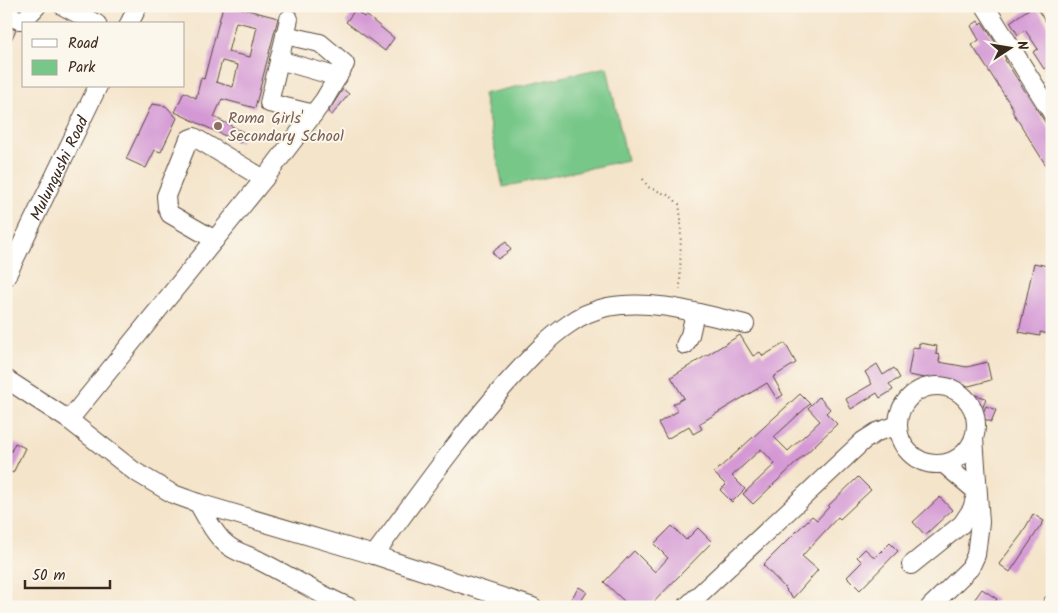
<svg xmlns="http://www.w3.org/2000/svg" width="1058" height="613" font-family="Kalam,sans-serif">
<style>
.green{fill:#77c788;stroke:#597853}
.building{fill:#d499d5;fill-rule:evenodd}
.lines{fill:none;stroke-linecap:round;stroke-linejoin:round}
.minor-casing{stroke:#574638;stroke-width:20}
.path{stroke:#574638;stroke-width:2;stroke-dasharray:1 4;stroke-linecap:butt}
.minor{stroke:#fff;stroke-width:18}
.education-dot{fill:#8d6e63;stroke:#fbf7ec;stroke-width:2}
.labels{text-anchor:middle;stroke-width:4;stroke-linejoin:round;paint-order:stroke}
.education-label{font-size:16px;fill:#785e54;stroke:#fbf7ec;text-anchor:start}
.street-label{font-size:16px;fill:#3b2a1e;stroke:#fbf7ec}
</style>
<rect width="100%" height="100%" fill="#fbf7ec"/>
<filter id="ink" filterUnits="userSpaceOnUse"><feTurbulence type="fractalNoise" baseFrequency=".02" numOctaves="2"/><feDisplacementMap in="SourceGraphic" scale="10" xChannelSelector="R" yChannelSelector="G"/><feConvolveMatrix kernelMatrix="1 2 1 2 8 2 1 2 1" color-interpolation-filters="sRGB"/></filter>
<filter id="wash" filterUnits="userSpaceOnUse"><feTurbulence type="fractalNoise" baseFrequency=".0096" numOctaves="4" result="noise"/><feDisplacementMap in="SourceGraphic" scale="20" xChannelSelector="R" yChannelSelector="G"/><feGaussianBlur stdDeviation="1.12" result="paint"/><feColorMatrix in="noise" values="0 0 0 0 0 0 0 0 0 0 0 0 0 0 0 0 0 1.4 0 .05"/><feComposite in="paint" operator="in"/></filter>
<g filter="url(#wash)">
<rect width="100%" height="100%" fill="#f4e4ca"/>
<polygon class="green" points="607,67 627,160 503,187 483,94"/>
<g id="blocks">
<g class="building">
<path d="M 223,6 L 232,6 L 278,18 L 255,108 L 222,99 L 214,117 L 245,133 L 240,143 L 175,112 L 184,92 L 196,98 L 201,78 L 204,79 ZM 236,22 L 257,27 L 250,57 L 228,52 ZM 222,61 L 238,65 L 233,87 L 216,82 Z"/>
<polygon points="1033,6 1035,6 1052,31 1052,64 1044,69 1033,52 1038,49 1025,30 1018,35 1010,22"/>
<polygon points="355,10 364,17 366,15 394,38 385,51 346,22"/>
<polygon points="978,21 980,24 982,22 1006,59 1005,60 1052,133 1052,175 1012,111 1014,110 972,45 979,40 971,26"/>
<polygon points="6,26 16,30 6,50"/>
<polygon points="343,89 349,94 332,115 328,112"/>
<polygon points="152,104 166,106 177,118 161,152 155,150 146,168 126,159"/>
<polygon points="506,242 511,250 498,259 492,252"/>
<polygon points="1034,263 1052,267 1052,335 1040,332 1040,336 1019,332"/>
<polygon points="740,335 753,356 760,352 763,356 785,343 796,363 773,377 783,395 777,399 767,383 699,424 702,429 693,434 689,426 667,439 658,423 678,411 673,404 684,398 671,377"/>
<polygon points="919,343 937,346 936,354 940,355 939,362 967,367 987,362 991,380 969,386 908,375 913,347 919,348"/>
<polygon points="877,364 883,375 894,368 900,378 889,384 893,390 880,398 877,393 851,409 846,399 872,384 865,372"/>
<polygon points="800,394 810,404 774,437 788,451 820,421 808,408 819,397 830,409 826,413 837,424 753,504 743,494 775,464 761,449 732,476 745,489 732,502 720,490 726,485 714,473"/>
<polygon points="975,395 986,398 982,410 972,406"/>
<polygon points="986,406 996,410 991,422 981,417"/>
<polygon points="15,443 25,448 13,473 6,470 6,462"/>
<polygon points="858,477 871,490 840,519 838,517 802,556 818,570 793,598 786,591 787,590 763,565 812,516 817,520 829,507 828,506"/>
<polygon points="940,497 952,510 925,535 913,522"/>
<polygon points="1033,514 1044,521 1010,572 999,564 1022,534"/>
<polygon points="672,526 686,540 698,528 712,542 649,607 621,607 625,602 604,582 634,551 655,572 668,558 654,544"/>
<polygon points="890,543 898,551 860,590 847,577 862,562 857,557 865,549 875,558"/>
<polygon points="579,587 587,592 579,604 571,599"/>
<polygon points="982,589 997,599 991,607 969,607"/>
</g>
</g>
</g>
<g filter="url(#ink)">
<use href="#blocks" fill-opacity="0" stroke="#574638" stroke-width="1"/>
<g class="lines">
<defs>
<g id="minor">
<polyline points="63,6 97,24"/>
<polyline points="985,6 1052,113"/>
<polyline points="6,14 19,20 24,20 37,6"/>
<polyline points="289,19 269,103 314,114"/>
<polyline points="129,24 138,6"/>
<polyline points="279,60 338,77"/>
<polyline points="215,240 170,214 167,207 166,196 189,139 194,137 264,179"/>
<path id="s1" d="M 6,277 L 98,86"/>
<polyline points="685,345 690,335 695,313"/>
<polyline points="6,379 69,420 134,471 173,494 198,503 374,555 533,607"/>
<circle cx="937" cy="425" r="39"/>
<polyline points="69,420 264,179 324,100 345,64 320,43 285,35"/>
<polyline points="944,464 977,492"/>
<path d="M 198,503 C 206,517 214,534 226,544 C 236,553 249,555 260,561 C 290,576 318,594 349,607"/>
<path d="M 374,555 C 417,497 458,438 506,384 C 526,362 545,340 569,324 C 580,316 594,310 607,307 C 653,298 701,314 745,324"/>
<polyline points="911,565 962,524 972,509 976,495"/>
<polyline points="686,607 863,441 877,432 898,425"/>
<polyline points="930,607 970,568 976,555 980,522 974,438"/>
<polyline points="1051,607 1052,604"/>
</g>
</defs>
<use href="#minor" class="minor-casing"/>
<polyline class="path" points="643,179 648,187 670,196 679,204 681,219 680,293"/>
<use href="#minor" class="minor"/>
</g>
</g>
<circle class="education-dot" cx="218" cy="126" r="5"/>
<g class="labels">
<g class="education-label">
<text x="228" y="123">Roma Girls'<tspan x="228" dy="18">Secondary School</tspan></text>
</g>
<g class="street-label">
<text dy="6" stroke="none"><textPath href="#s1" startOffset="121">Mulungushi Road</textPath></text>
</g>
</g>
<rect width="1058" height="613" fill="none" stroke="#fbf7ec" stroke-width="25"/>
<rect x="22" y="22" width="162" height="65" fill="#fbf7ec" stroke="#aea59a"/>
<rect x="32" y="39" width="25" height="8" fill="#ffffff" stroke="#aea59a"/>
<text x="68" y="48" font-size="15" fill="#3b2a1e">Road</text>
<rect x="32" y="60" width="25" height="15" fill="#77c788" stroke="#aea59a"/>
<text x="68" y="72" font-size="15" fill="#3b2a1e">Park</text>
<g transform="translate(1010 48) rotate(78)" stroke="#fbf7ec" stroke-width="4" paint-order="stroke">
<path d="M0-4L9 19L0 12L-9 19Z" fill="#3b2a1e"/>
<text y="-8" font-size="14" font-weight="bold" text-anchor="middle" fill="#3b2a1e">N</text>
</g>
<path d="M25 580v8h85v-8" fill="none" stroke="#3b2a1e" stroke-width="2.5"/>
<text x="32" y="580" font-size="15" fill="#3b2a1e" stroke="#fbf7ec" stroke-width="4" paint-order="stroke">50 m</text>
</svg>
